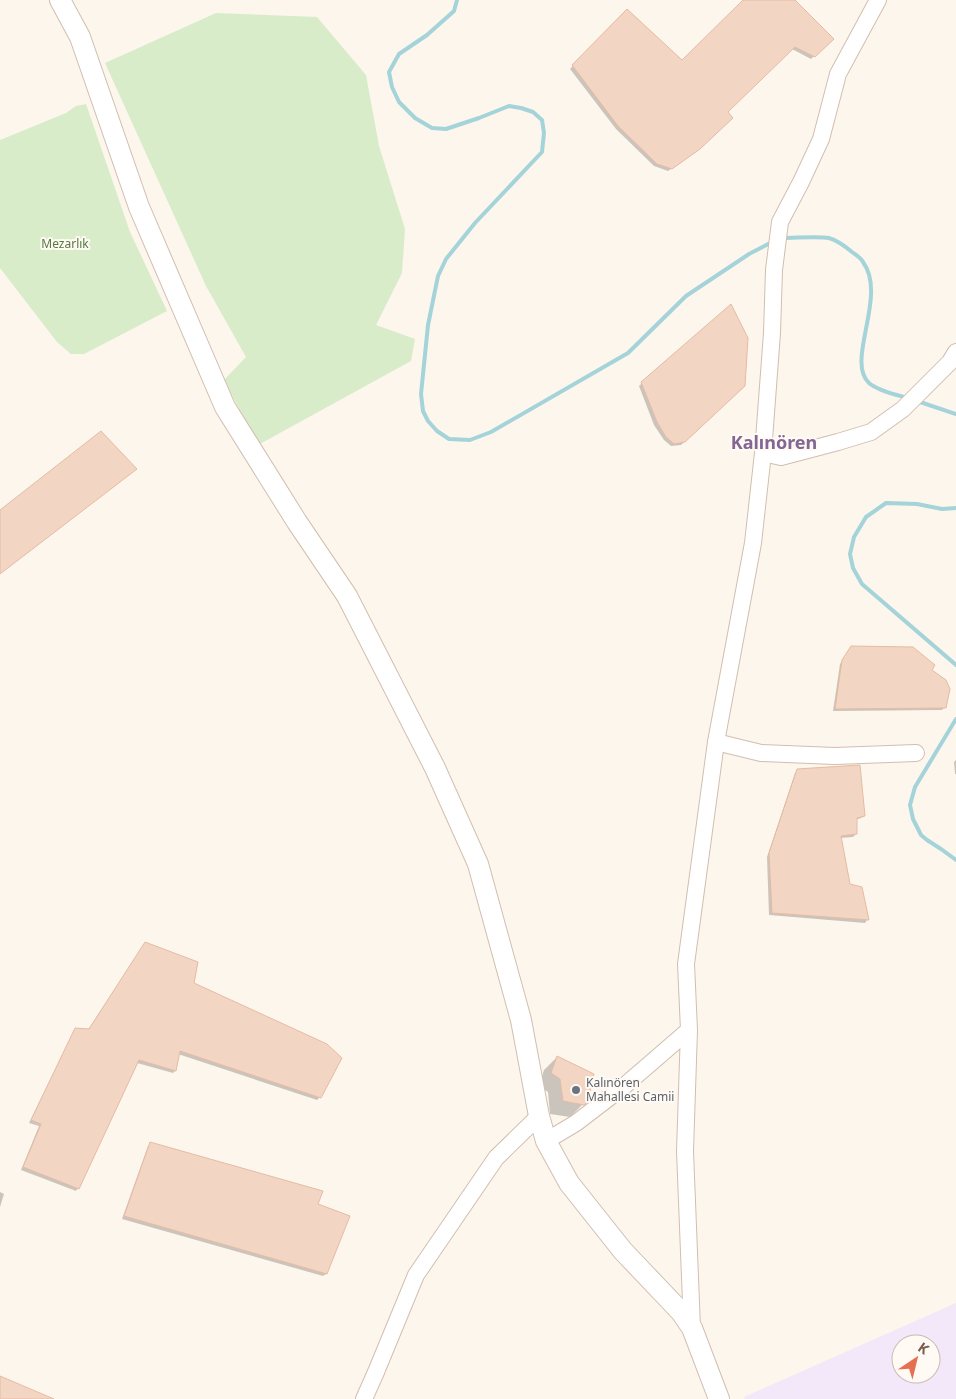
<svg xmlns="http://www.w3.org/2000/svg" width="956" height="1399" font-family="'Noto Sans',sans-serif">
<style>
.education{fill:#f3e8fa;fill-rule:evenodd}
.green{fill:#d8ecc9}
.shadow{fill:#0003}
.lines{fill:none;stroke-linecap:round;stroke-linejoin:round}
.stream{stroke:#a5d3da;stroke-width:4}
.building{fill:#f3d5c3;stroke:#e6bba3}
.minor-casing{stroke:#d1beb0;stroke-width:18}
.tertiary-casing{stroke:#d1beb0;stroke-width:22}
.minor{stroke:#fff;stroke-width:16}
.tertiary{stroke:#fff;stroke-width:20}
.worship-dot{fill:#6b7280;stroke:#fffaf3;stroke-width:2}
.labels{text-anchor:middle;stroke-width:4;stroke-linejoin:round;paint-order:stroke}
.park-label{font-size:12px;fill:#537a41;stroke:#fffaf3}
.worship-label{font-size:12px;fill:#5b616d;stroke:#fffaf3;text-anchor:start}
.district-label{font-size:18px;font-weight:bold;fill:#846695;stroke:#fffaf3}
</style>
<rect width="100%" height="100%" fill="#fdf6ec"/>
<path class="education" d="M 956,1303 L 956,1399 L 745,1399 L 744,1397 ZM 901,1344 L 931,1344 L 931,1374 L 901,1374 Z"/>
<g class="green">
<polygon points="216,13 317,17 366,75 379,146 405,229 402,273 376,325 415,339 411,361 258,445 224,380 246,357 206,286 105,63"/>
<polygon points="86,104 130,232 167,311 84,354 71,354 57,342 0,268 0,140 66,113 76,106"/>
</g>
<g class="shadow">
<polygon points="745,0 793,0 832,39 811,59 792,49 727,112 696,152 668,171 654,166 616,129 570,69 627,11 682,62"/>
<polygon points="730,306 744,385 681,445 671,446 664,440 654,425 639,386"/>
<polygon points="849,650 930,670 945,707 942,710 833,711 840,664"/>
<polygon points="956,760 956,774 955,774 954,762"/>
<polygon points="798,770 864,816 861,818 855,820 856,834 853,837 840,838 849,885 861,888 867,920 865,923 769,915 767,857 795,773"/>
<polygon points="143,946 192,984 320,1097 317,1100 178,1054 175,1071 173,1073 137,1063 78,1188 76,1191 21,1170 39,1126 29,1123 73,1033 76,1030 88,1030"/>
<polygon points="557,1057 587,1100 570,1117 550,1114 548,1092 539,1086 544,1070"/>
<polygon points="151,1144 316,1204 326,1274 323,1276 122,1219 148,1146"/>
<polygon points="0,1192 4,1194 0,1207"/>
</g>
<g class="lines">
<g class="stream">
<polyline points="457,0 454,11 427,35 399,54 389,72 392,87 399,102 415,118 432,128 446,129 479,118 509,106 521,108 533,112 542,120 544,133 542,152 475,223 446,259 438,276 428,325 421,394 423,411 428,421 437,431 449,439 470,440 491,432 628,353 686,296 749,254 772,242"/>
<path d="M 783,238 C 796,238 818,236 829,238 C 836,240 846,247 852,252 C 856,255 861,258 863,262 C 888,296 845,361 869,383 C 878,391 897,395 908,398"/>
<polyline points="917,401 956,414"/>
<polyline points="956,508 942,509 917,504 886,503 866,517 854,537 850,554 853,568 862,584 956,665"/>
<polyline points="956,719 915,787 910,805 913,819 921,835 927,840 941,849 956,860"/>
</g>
</g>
<g class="building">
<polygon points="743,0 795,0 834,39 815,57 795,47 728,112 733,118 700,149 672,169 657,164 618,126 572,65 627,9 682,60"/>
<polygon points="731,304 748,338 745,386 685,442 674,444 666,437 657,422 641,382"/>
<polygon points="101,431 137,469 0,574 0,510"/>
<polygon points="851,646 913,647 935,665 932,670 946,680 950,689 946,708 835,709 842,660"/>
<polygon points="860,765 865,816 857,818 857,834 841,836 850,884 862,887 869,920 772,913 769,853 797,769"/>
<polygon points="145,942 198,962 194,983 327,1044 342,1058 321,1098 180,1051 176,1071 139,1060 79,1189 23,1167 41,1124 31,1120 75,1028 89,1029"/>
<polygon points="557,1056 594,1074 588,1101 584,1105 563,1101 560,1079 551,1073"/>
<polygon points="150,1142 323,1191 318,1204 350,1216 327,1274 124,1216"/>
<polygon points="0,1376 54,1399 0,1399"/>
</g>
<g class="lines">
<defs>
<g id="minor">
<polyline points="763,453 781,457 838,442 871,432 903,409 950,362 956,352"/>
<polyline points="716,742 761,753 835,756 916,753"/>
<polyline points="546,1141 576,1123 623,1087 689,1030"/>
<polyline points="692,1328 685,1151 689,1030 686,964 716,742 753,543 763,453 772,333 774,270 780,222 801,182 821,139 838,74 878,0"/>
<polyline points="364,1399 376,1372 416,1275 496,1158 539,1116"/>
</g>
<polyline id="tertiary" points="60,0 80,37 139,207 225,407 297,522 347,596 435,768 478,864 521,1020 539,1116 546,1141 569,1183 623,1251 681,1312 692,1328 719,1399"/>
</defs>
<use href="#minor" class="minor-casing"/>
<use href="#tertiary" class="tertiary-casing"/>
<use href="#minor" class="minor"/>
<use href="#tertiary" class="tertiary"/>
</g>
<circle class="worship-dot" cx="576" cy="1090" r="5"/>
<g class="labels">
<g class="park-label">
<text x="65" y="248">Mezarlık</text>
</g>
<g class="worship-label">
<text x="586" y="1087">Kalınören<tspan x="586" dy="14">Mahallesi Camii</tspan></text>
</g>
<g class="district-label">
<text x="774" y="449">Kalınören</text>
</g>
</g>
<g transform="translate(916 1359) rotate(35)"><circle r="24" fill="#fffaf3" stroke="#cabbb1"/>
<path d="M0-4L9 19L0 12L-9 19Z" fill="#e76f51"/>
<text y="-8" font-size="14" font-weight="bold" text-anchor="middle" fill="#7a5c4d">K</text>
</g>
</svg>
